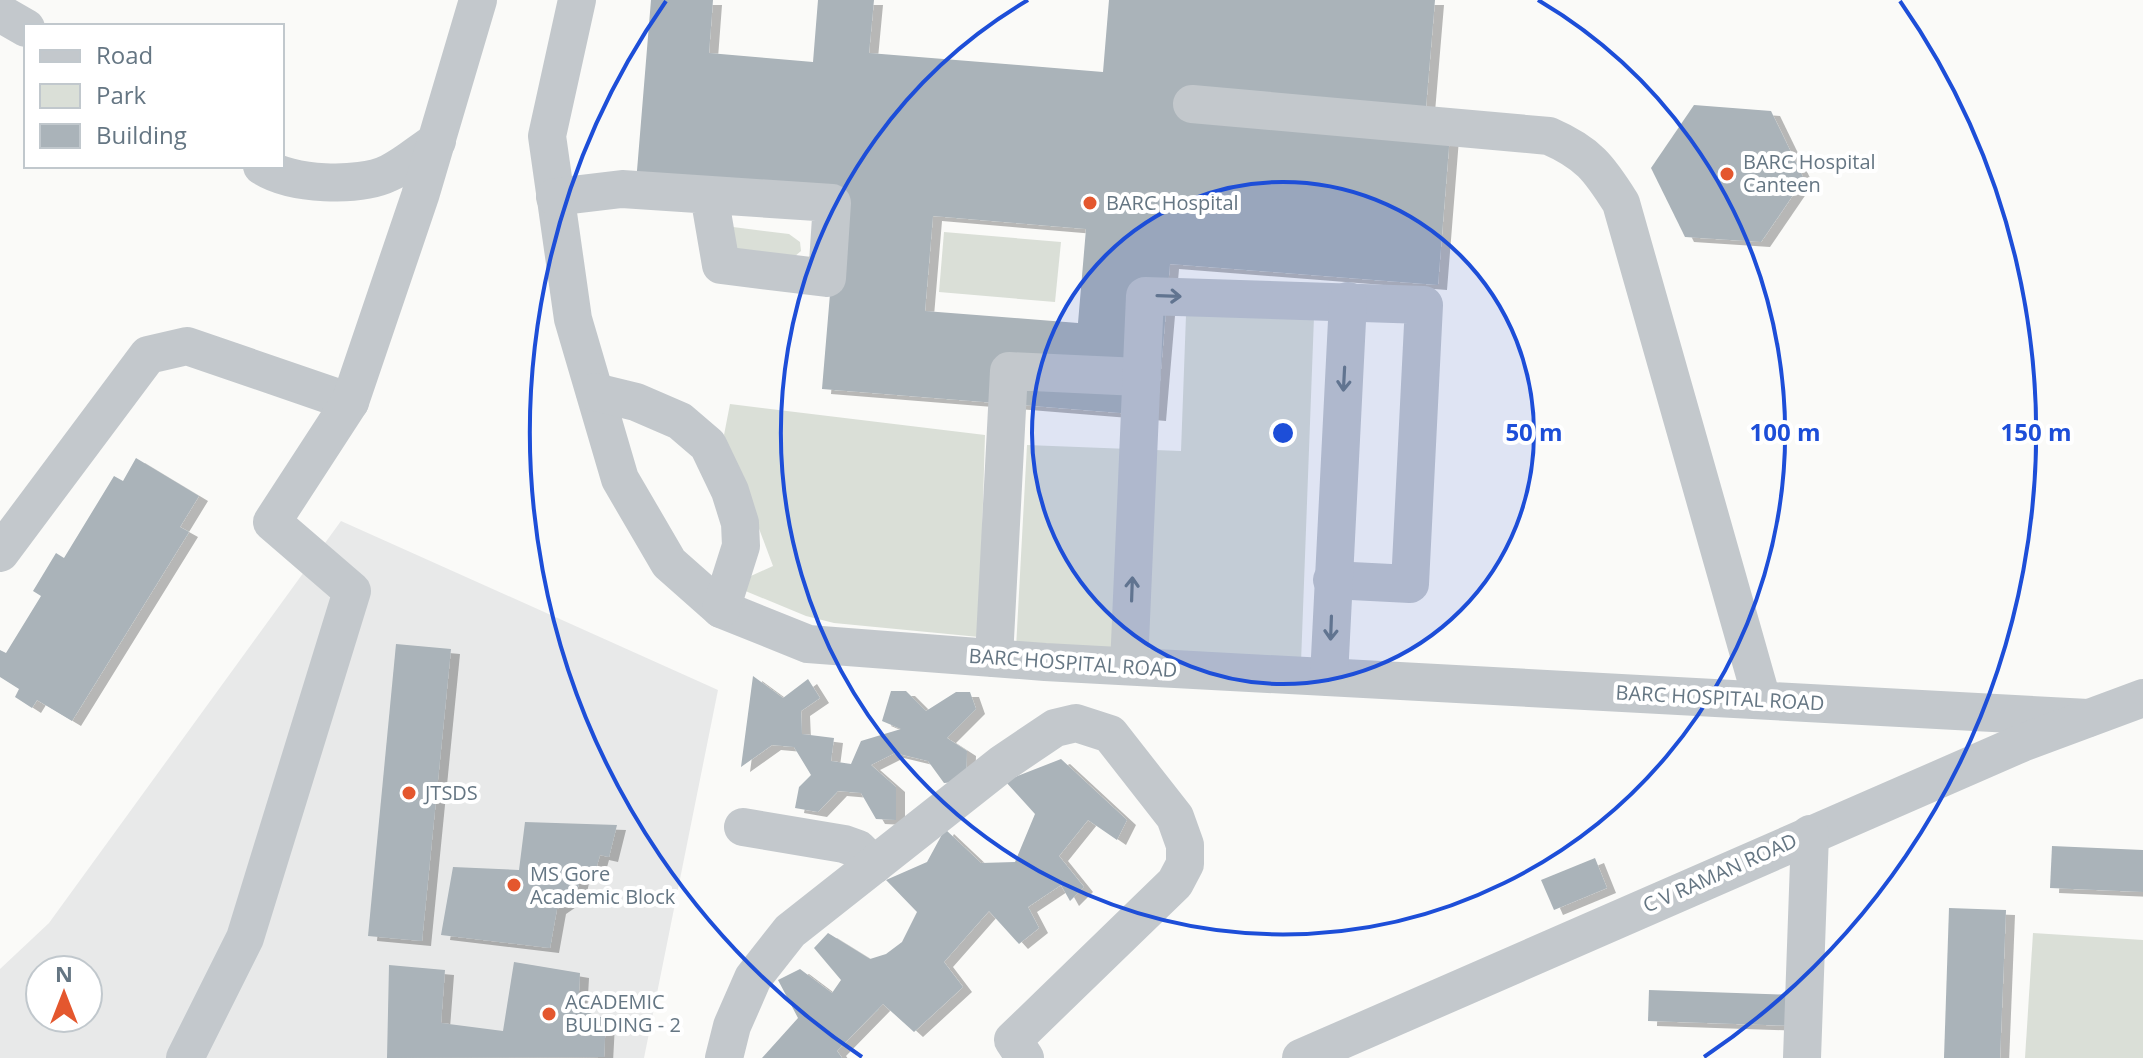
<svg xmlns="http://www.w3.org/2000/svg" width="2143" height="1058" font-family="'Open Sans',sans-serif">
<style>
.built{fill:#e8e9e9;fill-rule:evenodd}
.green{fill:#dadfd7}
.building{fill:#aab3b9;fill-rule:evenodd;filter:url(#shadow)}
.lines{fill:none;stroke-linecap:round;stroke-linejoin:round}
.minor{stroke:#c3c8cc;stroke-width:38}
.oneway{stroke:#6a7a87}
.ring{fill:none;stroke:#1d4ed8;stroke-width:4}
.poi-dot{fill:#e4572e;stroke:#fff;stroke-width:3}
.labels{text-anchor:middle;stroke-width:8;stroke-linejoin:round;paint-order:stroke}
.poi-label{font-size:20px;fill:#657683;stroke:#fff;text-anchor:start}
.street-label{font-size:20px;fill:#657683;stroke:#fff}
.centre{fill:#1d4ed8;stroke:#fff;stroke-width:4}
.ring-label{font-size:24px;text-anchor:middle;font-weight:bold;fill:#1d4ed8;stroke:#fff;stroke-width:8;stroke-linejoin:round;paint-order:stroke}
</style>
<defs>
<filter id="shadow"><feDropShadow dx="9" dy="5" stdDeviation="0" flood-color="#0004"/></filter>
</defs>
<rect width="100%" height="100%" fill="#fafaf8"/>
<path class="built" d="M 341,521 L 718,690 L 644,1058 L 0,1058 L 0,969 L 49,923 ZM 40,970 L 88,970 L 88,1018 L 40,1018 Z"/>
<g class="green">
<polygon points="733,227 789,234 800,242 801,251 794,257 732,249"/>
<polygon points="944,232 1061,242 1055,302 939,292"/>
<polygon points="1186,315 1314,317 1301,663 1016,648 1027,445 1181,451"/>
<polygon points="730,404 985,435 979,637 834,623 806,616 731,585 773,566 724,435"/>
<polygon points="2033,933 2143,940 2143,1058 2025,1058"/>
</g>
<g class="building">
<path d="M 651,0 L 713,0 L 709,53 L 813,62 L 818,0 L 874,0 L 869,53 L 1103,72 L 1109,0 L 1435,0 L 1426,107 L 1452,109 L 1438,285 L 1170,264 L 1157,416 L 822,389 L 837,211 L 635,195 ZM 933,216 L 1086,229 L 1078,323 L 925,311 Z"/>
<polygon points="1694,105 1771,111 1804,179 1761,242 1685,237 1651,168"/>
<polygon points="136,458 199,496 180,527 189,532 72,721 37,700 32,708 15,697 19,689 0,677 0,650 6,653 41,596 33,591 56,553 64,558 114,476 123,481"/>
<polygon points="396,644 451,649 422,941 368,936"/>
<polygon points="753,676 783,698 808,679 820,698 801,711 802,734 834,738 831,761 851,764 861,741 901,729 882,721 891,691 906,691 926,711 956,692 970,692 976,709 947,738 967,751 966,781 944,783 928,761 895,753 871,765 896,787 896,820 876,819 861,793 838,791 818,812 795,808 799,787 811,775 794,747 772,745 741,767"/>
<polygon points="1061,759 1127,820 1117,840 1088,820 1059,856 1084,887 1070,901 1061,885 1028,907 1039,928 1019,944 989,911 944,962 963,987 914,1032 883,1004 837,1051 842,1058 762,1058 798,1018 778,980 800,969 832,993 841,980 814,948 828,933 870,959 886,954 902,942 917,912 886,880 927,862 945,829 981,863 1015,862 1035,814 1005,781"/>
<polygon points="525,822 617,825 609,857 600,855 595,873 581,874 576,896 557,909 550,948 441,935 453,867 519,870"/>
<polygon points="2052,846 2143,850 2143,892 2050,888"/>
<polygon points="1595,858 1607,888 1554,910 1541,880"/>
<polygon points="1949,908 2006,910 2000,1058 1944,1058"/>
<polygon points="514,962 580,973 578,1009 606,1019 604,1057 387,1058 389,965 445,970 441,1023 503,1031"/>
<polygon points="1649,990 1797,995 1796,1026 1648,1021"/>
</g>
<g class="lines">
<g class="minor">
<polyline points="577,0 547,136 573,319 620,479 669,563 721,609 808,644 1045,662 2088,718"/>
<polyline points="0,13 26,28"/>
<path d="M 1192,104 L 1549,136 C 1588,153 1599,168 1621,203 L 1762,700"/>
<path d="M 262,166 C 291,185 358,188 389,173 C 406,165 421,151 437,141"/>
<polyline points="555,197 622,189 832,203 827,278 721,265 709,195"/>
<polyline points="595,392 636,402 680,421 708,445 730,491 740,523 741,546 721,609"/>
<polyline points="0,553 148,355 187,346 350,402"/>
<polyline points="994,658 1009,371 1139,377"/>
<polyline points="1129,666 1145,296 1424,305 1410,584 1332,580"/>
<polyline points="1329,677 1348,301"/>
<polyline points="743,827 844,844 858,849 874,865"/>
<polyline points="185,1058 245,938 352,591 272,522 350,402 420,196 478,0"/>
<polyline points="724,1058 732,1026 753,978 790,931 1003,763 1055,728 1076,723 1110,734 1175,817 1185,845 1185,864 1175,883 1013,1040 1025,1058"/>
<polyline points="1301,1058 2022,743 2143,698"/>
<polyline points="1802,1058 1810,834"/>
</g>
</g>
<defs><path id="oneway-shaft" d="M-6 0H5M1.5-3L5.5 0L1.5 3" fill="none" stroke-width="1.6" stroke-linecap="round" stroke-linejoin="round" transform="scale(2)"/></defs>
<g class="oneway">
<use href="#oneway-shaft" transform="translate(1169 296) rotate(2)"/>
<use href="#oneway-shaft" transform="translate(1344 379) rotate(93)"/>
<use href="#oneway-shaft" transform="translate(1132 589) rotate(-88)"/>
<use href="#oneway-shaft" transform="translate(1331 628) rotate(92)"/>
</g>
<circle cx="1283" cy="433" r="251" fill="#1d4ed8" fill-opacity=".12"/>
<g class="ring">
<circle cx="1283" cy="433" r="251"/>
<path d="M1538 0A502 502 0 1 1 1028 0"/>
<path d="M862 1057A753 753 0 0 1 666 1M1900 1A753 753 0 0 1 1704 1057"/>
</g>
<g class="poi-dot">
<circle cx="1727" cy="174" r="8"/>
<circle cx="1090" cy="203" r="8"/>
<circle cx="409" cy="793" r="8"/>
<circle cx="514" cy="885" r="8"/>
<circle cx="549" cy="1014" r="8"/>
</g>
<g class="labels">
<g class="poi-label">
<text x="1743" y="169">BARC Hospital<tspan x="1743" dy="23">Canteen</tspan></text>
<text x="1106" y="210">BARC Hospital</text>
<text x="425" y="800">JTSDS</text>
<text x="530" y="881">MS Gore<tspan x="530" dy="23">Academic Block</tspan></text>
<text x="565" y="1009">ACADEMIC<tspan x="565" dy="23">BULDING - 2</tspan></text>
</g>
<g class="street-label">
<text transform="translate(1073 663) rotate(4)" y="7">BARC HOSPITAL ROAD</text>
<text transform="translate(1720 698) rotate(3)" y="7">BARC HOSPITAL ROAD</text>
<text transform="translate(1720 873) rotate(-24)" y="7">C V RAMAN ROAD</text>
</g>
</g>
<circle cx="1283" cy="433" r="12" class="centre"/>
<g class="ring-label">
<text x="1534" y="441">50 m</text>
<text x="1785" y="441">100 m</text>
<text x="2036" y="441">150 m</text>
</g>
<rect x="24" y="24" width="260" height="144" fill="#ffffff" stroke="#c1c8cd" stroke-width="2"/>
<rect x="40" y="50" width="40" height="12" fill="#c3c8cc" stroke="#c1c8cd" stroke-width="2"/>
<text x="96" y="64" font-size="24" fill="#657683">Road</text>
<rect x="40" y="84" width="40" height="24" fill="#dadfd7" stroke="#c1c8cd" stroke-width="2"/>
<text x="96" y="104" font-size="24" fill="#657683">Park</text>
<rect x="40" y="124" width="40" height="24" fill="#aab3b9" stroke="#c1c8cd" stroke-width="2"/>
<text x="96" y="144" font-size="24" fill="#657683">Building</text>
<g transform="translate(64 994)"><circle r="38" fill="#ffffff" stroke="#c1c8cd" stroke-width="2"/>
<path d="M0-6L14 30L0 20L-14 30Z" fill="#e4572e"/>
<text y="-12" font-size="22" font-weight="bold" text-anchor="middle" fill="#657683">N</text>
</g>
</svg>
